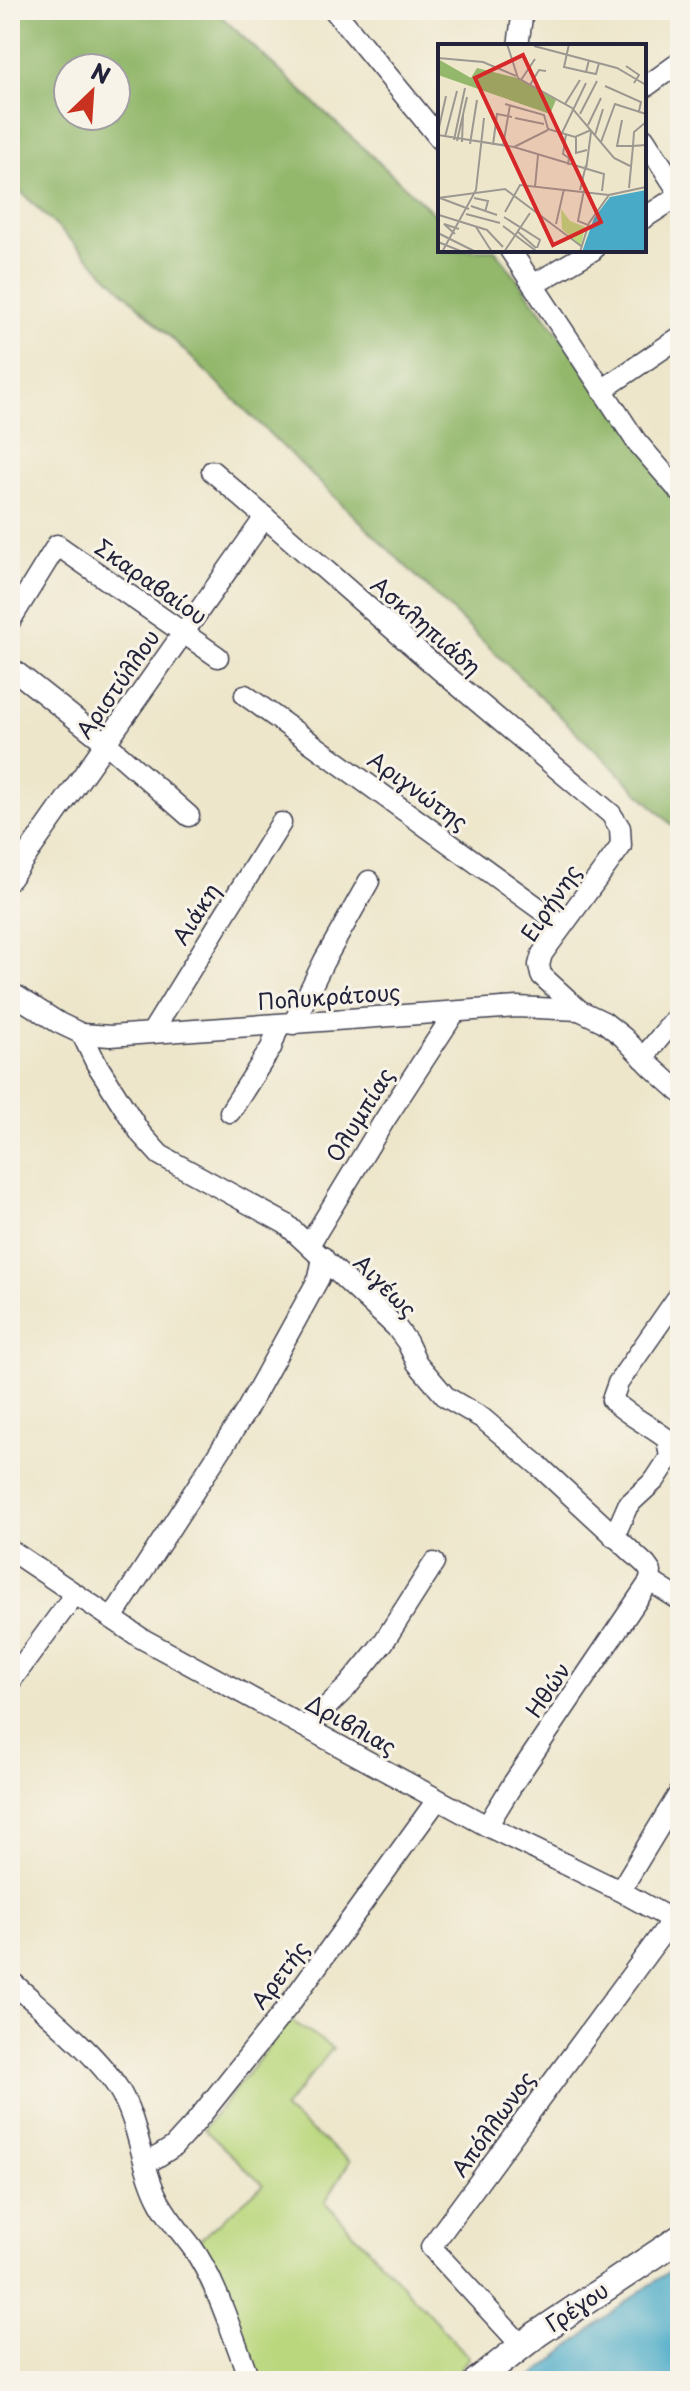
<svg xmlns="http://www.w3.org/2000/svg" width="690" height="2391" font-family="'Playpen Sans',sans-serif">
<style>
.green{fill:#bad77d;stroke:#6e7c5c;stroke-width:2}
.forest{fill:#93b86c;stroke:#5a6d54;stroke-width:2;fill-rule:evenodd}
.water{fill:#48aac7;stroke:#356681;stroke-width:2}
.lines{fill:none;stroke-linecap:round;stroke-linejoin:round}
.minor-casing{stroke:#403f50;stroke-width:23}
.major-casing{stroke:#403f50;stroke-width:29}
.minor{stroke:#fff;stroke-width:20}
.major{stroke:#fff;stroke-width:26}
.labels{text-anchor:middle;stroke-width:6;stroke-linejoin:round;paint-order:stroke}
.street-label{font-size:22px;fill:#22223b;stroke:#f7f3e8}
.inset-road{fill:none;stroke:#9c9891;stroke-width:2}
.view{fill:#d62828;fill-opacity:0.15;stroke:#d62828;stroke-width:4}
.inset-edge{fill:none;stroke:#22223b;stroke-width:4}
</style>
<rect width="100%" height="100%" fill="#f7f3e8"/>
<filter id="ink" filterUnits="userSpaceOnUse"><feTurbulence type="fractalNoise" baseFrequency=".0125" numOctaves="2"/><feDisplacementMap in="SourceGraphic" scale="16" xChannelSelector="R" yChannelSelector="G"/><feConvolveMatrix kernelMatrix="1 2 1 2 8 2 1 2 1" color-interpolation-filters="sRGB"/></filter>
<filter id="wash" filterUnits="userSpaceOnUse"><feTurbulence type="fractalNoise" baseFrequency=".006" numOctaves="4" result="noise"/><feDisplacementMap in="SourceGraphic" scale="32" xChannelSelector="R" yChannelSelector="G"/><feGaussianBlur stdDeviation="1.8" result="paint"/><feColorMatrix in="noise" values="0 0 0 0 0 0 0 0 0 0 0 0 0 0 0 0 0 1.4 0 .05"/><feComposite in="paint" operator="in"/></filter>
<g filter="url(#wash)">
<rect width="100%" height="100%" fill="#ede6ca"/>
<polygon class="green" points="290,2020 333,2048 283,2109 350,2161 325,2202 469,2357 451,2381 247,2381 191,2247 263,2185 204,2129"/>
<path class="forest" d="M 10,10 L 214,10 L 440,219 L 440,250 L 495,250 L 680,494 L 680,833 L 10,181 ZM 68,68 L 116,68 L 116,116 L 68,116 Z"/>
<polygon class="water" points="680,2264 680,2381 527,2381 627,2301"/>
</g>
<g filter="url(#ink)">
<g class="lines">
<defs>
<g id="minor">
<polyline points="334,10 440,139"/>
<polyline points="518,46 523,10"/>
<polyline points="644,88 680,62"/>
<polyline points="644,138 680,194"/>
<polyline points="644,218 680,195"/>
<polyline points="510,250 636,441 680,492"/>
<polyline points="533,285 593,250"/>
<polyline points="602,390 680,337"/>
<polyline points="212,471 441,671 611,814 620,828 621,846 542,954 539,965 541,975 579,1010 604,1022 623,1037 653,1068 680,1092"/>
<polyline points="10,621 57,545 218,657"/>
<polyline points="10,667 106,743 189,816"/>
<polyline points="245,695 562,925"/>
<polyline points="10,879 265,517"/>
<polyline points="10,992 59,1023 82,1034 110,1036 517,1007 579,1010"/>
<polyline points="293,1024 324,961 369,881"/>
<polyline points="152,1032 281,823"/>
<polyline points="82,1034 96,1063 141,1134 160,1155 286,1224 396,1327 407,1342 417,1363 446,1397 482,1418 538,1465 646,1565 651,1572 650,1581"/>
<polyline points="643,1058 680,1013"/>
<polyline points="230,1112 271,1048 279,1025"/>
<polyline points="309,1245 384,1121 455,1012"/>
<path d="M 614,1537 L 628,1505 L 655,1480 L 670,1457 L 667,1439 C 649,1425 629,1416 612,1400 L 618,1383 L 680,1294"/>
<polyline points="10,1550 141,1638 487,1826 620,1891 680,1924"/>
<polyline points="650,1581 680,1600"/>
<polyline points="112,1618 246,1411 319,1278 323,1257"/>
<polyline points="10,1682 75,1594"/>
<polyline points="306,1727 347,1687 383,1643 434,1563"/>
<polyline points="487,1826 514,1782 650,1581"/>
<polyline points="620,1891 680,1792"/>
<path d="M 10,1980 C 42,2010 95,2052 118,2088 C 139,2121 140,2163 157,2197 C 166,2216 180,2231 192,2247 C 217,2282 234,2340 250,2381"/>
<polyline points="146,2164 173,2147 194,2124 289,2005 437,1800"/>
<polyline points="522,2346 431,2247 672,1920"/>
</g>
<polyline id="major" points="477,2381 537,2334 680,2238"/>
</defs>
<use href="#minor" class="minor-casing"/>
<use href="#major" class="major-casing"/>
<use href="#minor" class="minor"/>
<use href="#major" class="major"/>
</g>
</g>
<g class="labels">
<g class="street-label">
<text transform="translate(151 582) rotate(35)" y="8">Σκαραβαίου</text>
<text transform="translate(426 626) rotate(41)" y="8">Ασκληπιάδη</text>
<text transform="translate(118 684) rotate(-55)" y="8">Αριστύλλου</text>
<text transform="translate(418 791) rotate(36)" y="8">Αριγνώτης</text>
<text transform="translate(551 903) rotate(-56)" y="8">Ειρήνης</text>
<text transform="translate(196 914) rotate(-58)" y="8">Αιάκη</text>
<text transform="translate(329 997) rotate(-4)" y="8">Πολυκράτους</text>
<text transform="translate(360 1115) rotate(-58)" y="8">Ολυμπίας</text>
<text transform="translate(385 1286) rotate(45)" y="8">Αιγέως</text>
<text transform="translate(548 1690) rotate(-56)" y="8">Ηθών</text>
<text transform="translate(351 1725) rotate(29)" y="8">Δριβλιας</text>
<text transform="translate(280 1975) rotate(-53)" y="8">Αρετής</text>
<text transform="translate(493 2124) rotate(-54)" y="8">Απόλλωνος</text>
<text transform="translate(577 2307) rotate(-34)" y="8">Γρέγου</text>
</g>
</g>
<g transform="translate(438 44)">
<rect width="208" height="208" fill="#ede6ca"/>
<path d="M 123,165 L 132,177 L 147,183 L 143,202 L 124,185 Z" fill="#bad77d"/>
<path d="M 0,15 L 33,34 L 39,24 L 79,34 L 118,56 L 112,70 L 0,31 Z" fill="#93b86c"/>
<path d="M 208,146 L 208,208 L 144,208 L 156,174 L 172,153 Z" fill="#48aac7"/>
<path class="inset-road" d="M 69,0 L 80,34 L 134,64 L 176,114 L 192,122M 131,0 L 126,23 L 148,28M 96,2 L 179,24 L 208,41M 0,14 L 45,18 L 78,32M 151,16 L 148,28 L 158,30 L 161,19M 188,22 L 201,31 L 196,39M 83,36 L 97,15M 92,41 L 101,26 L 108,27M 167,42 L 203,58 L 201,67M 67,60 L 106,71 L 110,85M 127,60 L 142,36M 142,70 L 159,37M 77,74 L 106,80M 184,76 L 179,102 L 195,102 L 196,88 L 208,78M 150,81 L 163,54M 110,85 L 137,93 L 153,86M 0,88 L 8,52M 124,89 L 148,39M 128,90 L 125,110 L 131,114 L 130,121M 0,91 L 76,103 L 166,130 L 164,147M 157,91 L 165,65M 138,92 L 138,109 L 149,106M 7,93 L 19,47M 16,96 L 27,44M 19,97 L 29,53M 24,98 L 25,71M 163,98 L 177,60 L 208,70M 32,100 L 39,56M 55,101 L 59,70 L 74,73M 65,102 L 72,61M 76,103 L 110,86M 148,126 L 153,88M 97,143 L 100,111M 191,144 L 195,102 L 208,101M 142,146 L 148,121M 146,146 L 140,177 L 150,181M 0,154 L 67,145 L 143,202M 2,154 L 31,165M 36,154 L 50,157 L 47,168M 33,162 L 59,171M 67,168 L 82,141 L 171,151M 28,170 L 62,179M 1,171 L 49,186 L 65,203M 66,173 L 102,196 L 99,204M 118,180 L 126,145M 65,182 L 98,207M 38,183 L 54,208M 79,187 L 98,204M 0,189 L 36,207M 17,190 L 6,180 L 21,185M 0,198 L 25,208M 4,208 L 38,146 L 46,74M 66,208 L 92,169M 142,208 L 151,179 L 171,151 L 208,143"/>
<path class="view" d="M 85,11 L 163,178 L 115,201 L 37,34 Z"/>
<rect width="208" height="208" class="inset-edge"/>
</g>
<rect width="690" height="2391" fill="none" stroke="#f7f3e8" stroke-width="40"/>
<g transform="translate(92 92) rotate(25)"><circle r="38" fill="#f7f3e8" stroke="#a29fa3" stroke-width="2"/>
<path d="M0-6L14 30L0 20L-14 30Z" fill="#c8321e"/>
<text y="-12" font-size="22" font-weight="bold" text-anchor="middle" fill="#22223b">N</text>
</g>
</svg>
